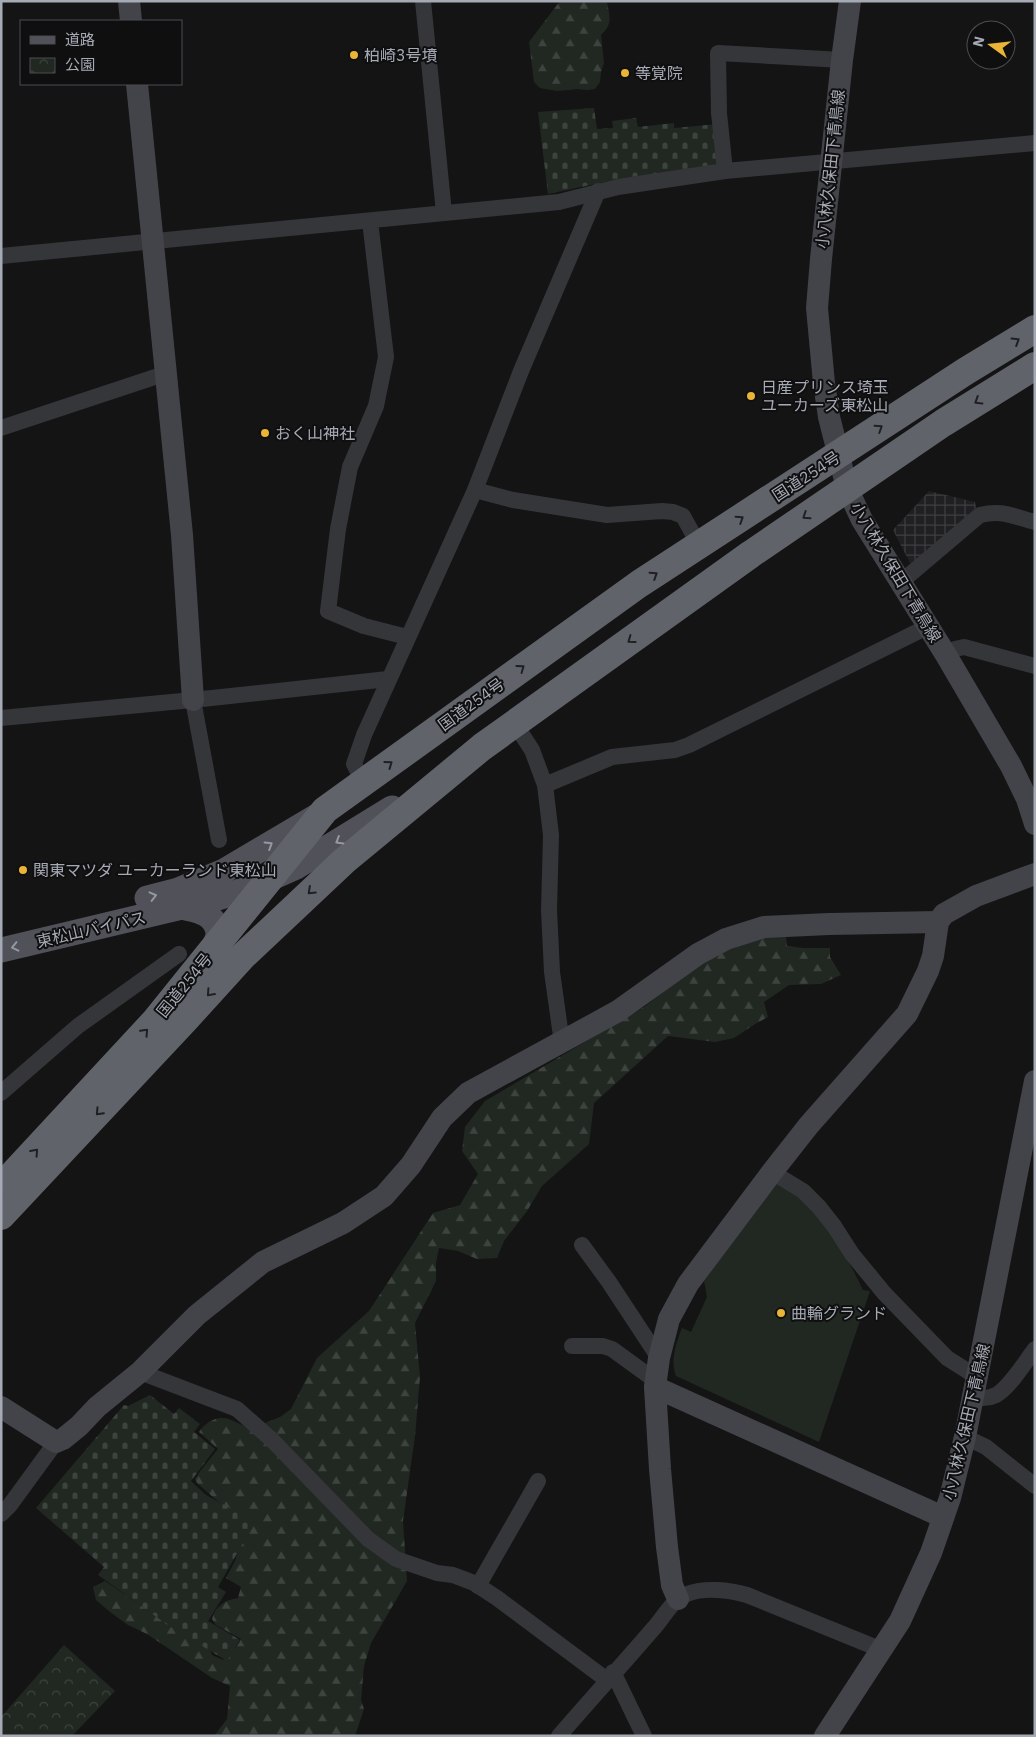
<svg xmlns="http://www.w3.org/2000/svg" width="1036" height="1737" font-family="'IBM Plex Sans','Noto Sans JP',sans-serif">
<style>
.industrial{fill:url(#industrial-grid)}
.forest{fill:url(#forest-firs)}
.cemetery{fill:url(#cemetery-stones)}
.park{fill:url(#park-crowns)}
.pitch{fill:#202821}
.lines{fill:none;stroke-linecap:round;stroke-linejoin:round}
.street{stroke:#35363a;stroke-width:16}
.secondary{stroke:#43444a;stroke-width:22}
.primary{stroke:#515259;stroke-width:25}
.highway{stroke:#61636b;stroke-width:28}
.oneway{stroke:#1f2022}
.oneway2{stroke:#9598a3}
.poi-dot{fill:#eab437;stroke:#0f0f10;stroke-width:2}
.labels{text-anchor:middle;stroke-width:4;stroke-linejoin:round;paint-order:stroke}
.poi-label{font-size:16px;fill:#a6aab5;stroke:#0f0f10;text-anchor:start}
.street-label{font-size:16px;fill:#a6aab5;stroke:#0f0f10}
</style>
<defs>
<pattern id="industrial-grid" width="8" height="8" patternUnits="userSpaceOnUse" patternTransform="scale(1.25)"><rect width="8" height="8" fill="#202022"/><path d="M0 4h8M4 0v8" fill="none" stroke="#3d3e40"/></pattern>
<pattern id="forest-firs" width="22" height="20" patternUnits="userSpaceOnUse" patternTransform="scale(1.25)"><rect width="22" height="20" fill="#202821"/><path d="M5 1l3.5 6h-7zM16 11l3.5 6h-7z" fill="#3d443f"/></pattern>
<pattern id="cemetery-stones" width="16" height="16" patternUnits="userSpaceOnUse" patternTransform="scale(1.25)"><rect width="16" height="16" fill="#202821"/><path d="M2 7V4a2 2 0 0 1 4 0v3zM10 15v-3a2 2 0 0 1 4 0v3z" fill="#3d443f"/></pattern>
<pattern id="park-crowns" width="20" height="18" patternUnits="userSpaceOnUse" patternTransform="scale(1.25)"><rect width="20" height="18" fill="#202821"/><path d="M2 6a3 3 0 1 1 6 0M12 15a3 3 0 1 1 6 0" fill="none" stroke="#3d443f"/></pattern>
</defs>
<rect width="100%" height="100%" fill="#141415"/>
<polygon class="industrial" points="929,491 975,502 976,508 911,565 893,530"/>
<g class="forest">
<path d="M 560,1 L 607,1 C 609,16 614,23 601,35 L 604,63 L 601,72 L 600,82 L 595,89 L 587,90 L 577,89 L 557,91 L 540,88 L 534,82 L 529,42 Z"/>
<path d="M 776,934 L 786,936 L 787,946 L 803,948 L 830,948 L 830,957 L 841,975 L 821,984 L 789,985 L 764,1002 L 768,1017 L 755,1024 L 734,1038 L 715,1042 L 668,1036 L 594,1103 L 589,1144 L 542,1186 L 527,1211 L 504,1241 L 497,1258 L 477,1259 L 458,1251 L 439,1248 L 436,1263 L 436,1281 L 415,1323 L 420,1377 L 415,1436 L 403,1521 L 407,1581 L 371,1643 L 364,1666 L 361,1700 L 364,1709 L 355,1736 L 214,1736 L 227,1719 L 230,1686 L 212,1678 L 147,1634 L 128,1625 L 110,1612 L 96,1600 L 93,1587 L 105,1581 L 162,1620 L 208,1643 L 212,1655 L 223,1660 C 229,1652 237,1649 241,1639 L 216,1625 L 212,1619 C 215,1606 225,1600 238,1598 L 241,1587 L 226,1578 L 235,1561 L 241,1542 L 222,1505 L 197,1483 L 195,1479 L 201,1470 L 218,1449 L 199,1432 C 203,1425 214,1417 223,1418 C 230,1418 244,1426 250,1429 L 280,1417 L 291,1409 L 317,1358 L 369,1311 L 433,1213 L 460,1205 L 478,1174 L 462,1151 L 465,1127 L 485,1101 L 644,1007 L 711,955 Z"/>
</g>
<g class="cemetery">
<polygon points="594,108 597,129 613,128 612,121 636,118 638,127 674,123 674,128 718,124 718,167 623,178 548,194 538,112"/>
<polygon points="150,1395 174,1414 179,1408 200,1424 194,1432 215,1449 191,1481 206,1495 255,1522 218,1587 226,1592 208,1621 240,1640 227,1661 169,1626 98,1575 104,1567 36,1508 124,1405 128,1406"/>
</g>
<polygon class="park" points="64,1645 115,1691 72,1736 1,1736 1,1717"/>
<path class="pitch" d="M 777,1181 C 786,1188 797,1194 805,1202 C 830,1226 848,1259 863,1290 L 870,1291 L 819,1442 L 676,1376 C 670,1361 676,1343 682,1328 L 691,1332 L 707,1297 L 704,1281 Z"/>
<g class="lines">
<g class="street">
<polyline points="423,1 444,213"/>
<polyline points="725,171 719,113 718,53 842,60"/>
<polyline points="370,221 386,357 376,406 350,467 338,529 328,611 364,626 407,637"/>
<polyline points="1,256 559,202 618,187 725,171 1035,143"/>
<polyline points="1,428 167,373"/>
<polyline points="475,490 513,500 607,515 662,511 673,512 683,516 699,545"/>
<path d="M 901,582 L 980,515 C 1002,509 1014,517 1035,522"/>
<polyline points="946,655 955,649 964,647 1035,666"/>
<polyline points="193,700 219,840"/>
<polyline points="1,718 193,700 388,679"/>
<polyline points="515,724 532,750 545,785 612,757 675,750 689,745 927,627"/>
<polyline points="363,782 354,764 364,735 475,490 521,371 598,191"/>
<polyline points="545,785 551,835 549,910 552,972 562,1043"/>
<polyline points="1,1093 78,1026 179,954"/>
<polyline points="772,1172 803,1191 819,1207 834,1226 852,1254 884,1293 947,1358 977,1377"/>
<polyline points="582,1245 609,1282 659,1358"/>
<polyline points="572,1346 603,1346 612,1349 656,1381"/>
<polyline points="140,1372 237,1409 272,1440 368,1539 396,1559 437,1573 453,1575 474,1583 497,1598 607,1680"/>
<path d="M 972,1397 C 981,1398 988,1399 996,1395 C 1010,1387 1025,1362 1035,1349"/>
<polyline points="965,1437 986,1447 1035,1486"/>
<polyline points="1,1514 10,1505 56,1442"/>
<polyline points="478,1586 538,1481"/>
<polyline points="613,1672 644,1736"/>
<path d="M 559,1736 C 590,1700 622,1665 653,1629 C 664,1617 671,1601 687,1594 C 704,1587 730,1590 747,1595 L 882,1650"/>
</g>
<g class="secondary">
<polyline points="129,1 131,21"/>
<polyline points="850,1 842,60 821,259 817,308 824,383 829,417 847,488 862,520 946,655 1011,766 1027,799 1035,824"/>
<polyline points="137,84 182,535 193,700"/>
<polyline points="655,1387 943,1517"/>
<polyline points="1,1407 56,1442 63,1439 79,1426 97,1407 140,1372 197,1315 263,1262 343,1223 384,1196 411,1165 442,1118 468,1093 618,1011 698,954 726,939 764,927 829,924 938,922"/>
<polyline points="678,1599 672,1585 667,1547 660,1469 655,1387 659,1358 669,1319 688,1284 772,1172 809,1125 907,1014 928,971 933,956 938,922 944,914 976,896 1035,874"/>
<polyline points="825,1736 900,1621 931,1553 950,1498 965,1437 1035,1081"/>
</g>
<g class="primary">
<polyline points="147,898 178,890 224,871 317,816"/>
<path d="M 181,907 C 197,910 217,914 218,934 C 218,939 214,945 213,950"/>
<polyline points="1,950 211,900 247,889 296,867 392,808"/>
</g>
<g class="highway">
<polyline points="1,1187 155,1021 325,810 639,584 966,371 1035,329"/>
<polyline points="1,1216 184,1021 242,957 344,861 482,747 751,554 943,423 1035,366"/>
</g>
</g>
<defs><path id="oneway-chevron" d="M-2-3.5L2.5 0L-2 3.5" fill="none" stroke-width="1.6" stroke-linecap="round" stroke-linejoin="round" transform="scale(1.25)"/></defs>
<g class="oneway">
<use href="#oneway-chevron" transform="translate(1016 341) rotate(-32)"/>
<use href="#oneway-chevron" transform="translate(978 401) rotate(148)"/>
<use href="#oneway-chevron" transform="translate(879 428) rotate(-33)"/>
<use href="#oneway-chevron" transform="translate(806 516) rotate(146)"/>
<use href="#oneway-chevron" transform="translate(740 519) rotate(-33)"/>
<use href="#oneway-chevron" transform="translate(654 575) rotate(-33)"/>
<use href="#oneway-chevron" transform="translate(631 640) rotate(144)"/>
<use href="#oneway-chevron" transform="translate(521 668) rotate(-36)"/>
<use href="#oneway-chevron" transform="translate(389 764) rotate(-36)"/>
<use href="#oneway-chevron" transform="translate(311 891) rotate(137)"/>
<use href="#oneway-chevron" transform="translate(210 993) rotate(132)"/>
<use href="#oneway-chevron" transform="translate(145 1032) rotate(-47)"/>
<use href="#oneway-chevron" transform="translate(99 1112) rotate(133)"/>
<use href="#oneway-chevron" transform="translate(35 1152) rotate(-48)"/>
</g>
<g class="oneway2">
<use href="#oneway-chevron" transform="translate(339 841) rotate(149)"/>
<use href="#oneway-chevron" transform="translate(269 845) rotate(-32)"/>
<use href="#oneway-chevron" transform="translate(153 896) rotate(-14)"/>
<use href="#oneway-chevron" transform="translate(15 947) rotate(167)"/>
</g>
<g class="poi-dot">
<circle cx="354" cy="55" r="5"/>
<circle cx="625" cy="73" r="5"/>
<circle cx="751" cy="396" r="5"/>
<circle cx="265" cy="433" r="5"/>
<circle cx="23" cy="870" r="5"/>
<circle cx="781" cy="1313" r="5"/>
</g>
<g class="labels">
<g class="poi-label">
<text x="364" y="61">柏崎3号墳</text>
<text x="635" y="79">等覚院</text>
<text x="761" y="393">日産プリンス埼玉<tspan x="761" dy="18">ユーカーズ東松山</tspan></text>
<text x="275" y="439">おく山神社</text>
<text x="33" y="876">関東マツダ ユーカーランド東松山</text>
<text x="791" y="1319">曲輪グランド</text>
</g>
<g class="street-label">
<text transform="translate(830 169) rotate(-84)" y="6">小八林久保田下青鳥線</text>
<text transform="translate(806 476) rotate(-33)" y="6">国道254号</text>
<text transform="translate(896 572) rotate(59)" y="6">小八林久保田下青鳥線</text>
<text transform="translate(471 704) rotate(-36)" y="6">国道254号</text>
<text transform="translate(91 929) rotate(-13)" y="6">東松山バイパス</text>
<text transform="translate(184 985) rotate(-51)" y="6">国道254号</text>
<text transform="translate(966 1422) rotate(-77)" y="6">小八林久保田下青鳥線</text>
</g>
</g>
<rect width="1036" height="1737" fill="none" stroke="#a6aab5" stroke-width="5"/>
<rect x="20" y="20" width="162" height="65" fill="#0f0f10" stroke="#4b4d52"/>
<rect x="30" y="36" width="25" height="8" fill="#515259" stroke="#4b4d52"/>
<text x="65" y="45" font-size="15" fill="#a6aab5">道路</text>
<rect x="30" y="58" width="25" height="15" fill="url(#park-crowns)" stroke="#4b4d52"/>
<text x="65" y="70" font-size="15" fill="#a6aab5">公園</text>
<g transform="translate(991 45) rotate(285)"><circle r="24" fill="#0f0f10" stroke="#4b4d52"/>
<path d="M0-4L9 19L0 12L-9 19Z" fill="#eab437"/>
<text y="-8" font-size="14" font-weight="bold" text-anchor="middle" fill="#a6aab5">N</text>
</g>
</svg>
